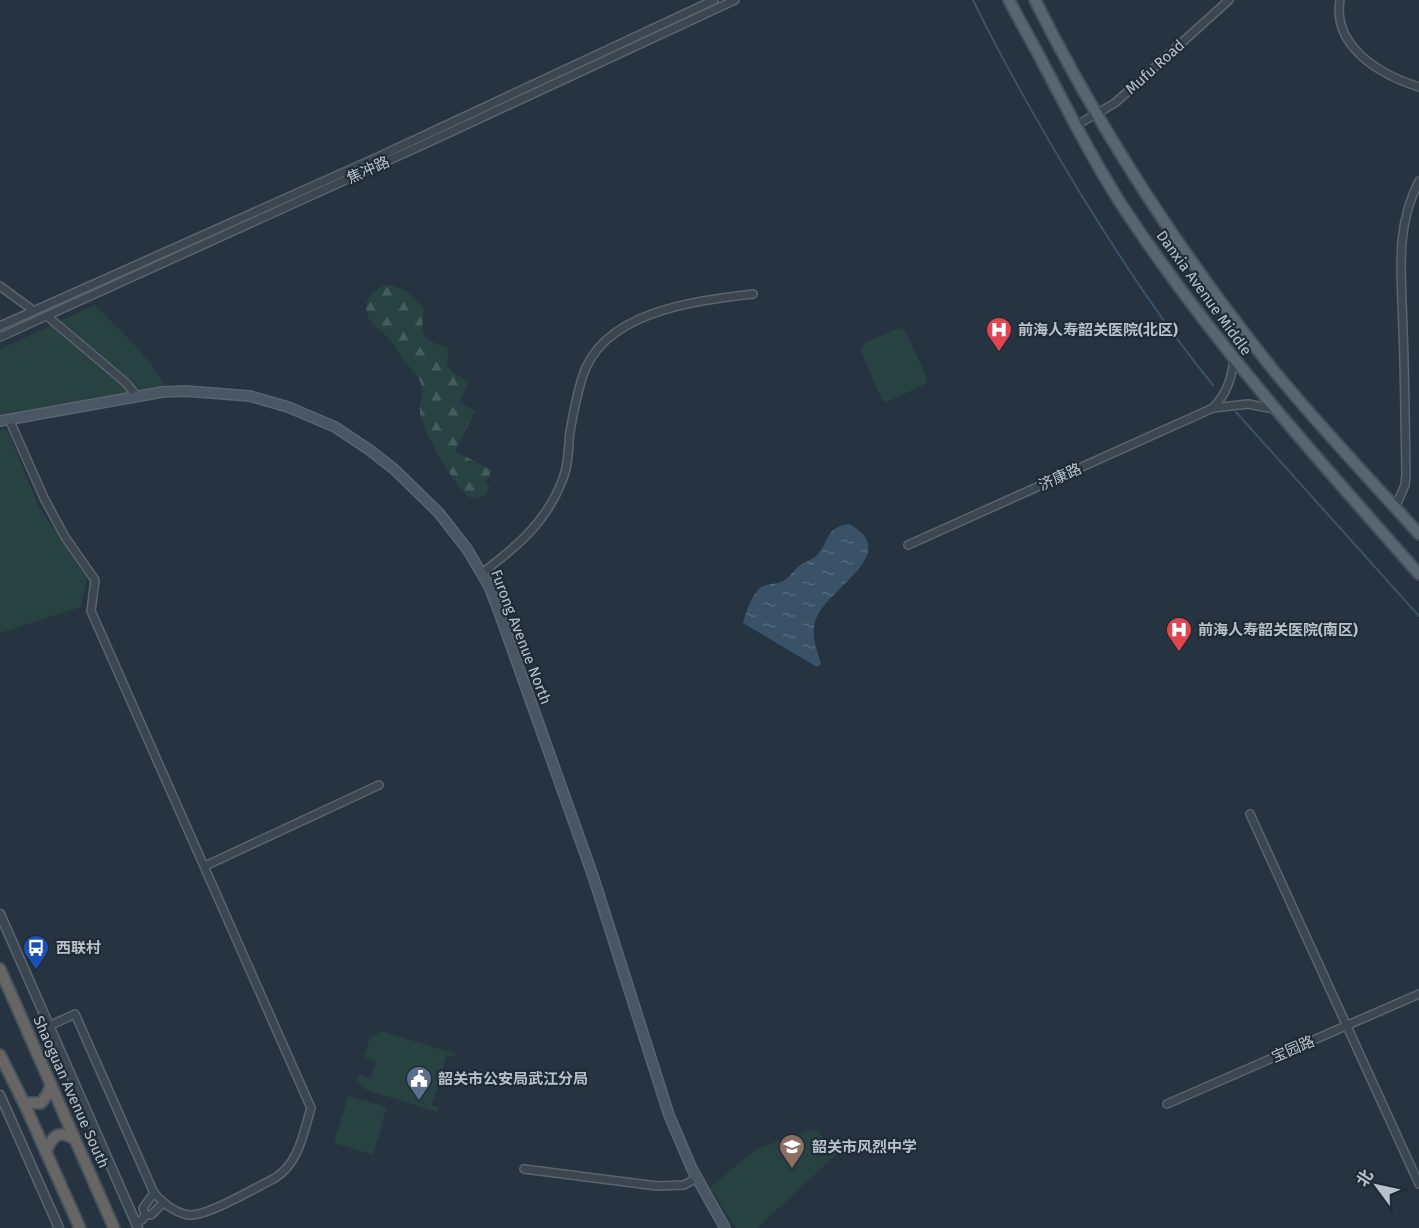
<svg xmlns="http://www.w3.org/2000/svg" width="1419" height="1228" font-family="'Fira Sans','Noto Sans SC',sans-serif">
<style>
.green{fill:#284242}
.forest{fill:url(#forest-firs)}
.water{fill:url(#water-ripples)}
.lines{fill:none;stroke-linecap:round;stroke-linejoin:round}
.stream{stroke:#3a5268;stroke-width:2}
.minor-casing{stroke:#59646e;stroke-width:10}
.tertiary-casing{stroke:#59646e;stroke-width:11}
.secondary-casing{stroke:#59646e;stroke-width:12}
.primary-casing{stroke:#444f5a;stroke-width:14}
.trunk-casing{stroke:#45515b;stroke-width:14}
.minor{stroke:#3b4651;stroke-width:7}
.tertiary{stroke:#3b4651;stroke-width:8}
.secondary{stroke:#495664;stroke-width:9}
.primary{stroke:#596571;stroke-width:10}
.trunk{stroke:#686664;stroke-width:10}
.labels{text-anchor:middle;stroke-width:4.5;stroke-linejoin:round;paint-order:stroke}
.street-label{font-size:15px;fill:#b8c1cb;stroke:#1f2b36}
.poi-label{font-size:15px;font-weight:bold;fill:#b8c1cb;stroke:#1f2b36;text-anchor:start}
</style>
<defs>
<pattern id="forest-firs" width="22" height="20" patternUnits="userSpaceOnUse" patternTransform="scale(1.5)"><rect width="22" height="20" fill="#284242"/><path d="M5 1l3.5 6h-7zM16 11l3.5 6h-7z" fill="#455c5c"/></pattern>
<pattern id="water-ripples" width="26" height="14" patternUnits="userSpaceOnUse" patternTransform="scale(1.5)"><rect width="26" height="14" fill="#3a5268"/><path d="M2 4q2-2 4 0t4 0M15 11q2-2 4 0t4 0" fill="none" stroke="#54697c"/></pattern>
</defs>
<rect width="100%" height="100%" fill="#263441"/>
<g class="green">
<path d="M 95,305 C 120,330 146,354 165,385 L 0,416 L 0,349 Z"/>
<polygon points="899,328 905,331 927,377 925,384 887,402 882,400 861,352 864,343"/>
<polygon points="7,429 39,507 87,578 81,607 0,633 0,430"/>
<polygon points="382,1031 456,1054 454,1057 447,1055 432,1105 439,1108 437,1112 367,1090 357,1081 359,1074 371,1078 376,1061 364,1057 370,1038"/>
<polygon points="348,1096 387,1107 373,1155 334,1143"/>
<polygon points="815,1129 838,1153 757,1228 736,1228 710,1187 758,1148"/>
</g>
<path class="forest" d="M 386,285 C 403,286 412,295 423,307 C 424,322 417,336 434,343 C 440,346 444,345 449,349 L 446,364 L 453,373 L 469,382 L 459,402 L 475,411 L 455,451 L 492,470 L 485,484 L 490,486 L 485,496 C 478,498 474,500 468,496 C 455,487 422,429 420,413 C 419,402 425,392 420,381 C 417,374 411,369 406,363 C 399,355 395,345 387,337 C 380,329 369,324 367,313 C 364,298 373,290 386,285 Z"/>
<path class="water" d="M 849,524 C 904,553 826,589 816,619 C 810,635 817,649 821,664 L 817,667 L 743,623 C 746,612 751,597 759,589 C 765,583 774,585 781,582 C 789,579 794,569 802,564 C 807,561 814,559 818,554 C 830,540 825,528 849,524 Z"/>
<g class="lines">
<g class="stream">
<path d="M 973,0 C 1005,66 1042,130 1080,193 C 1121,259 1163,324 1213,385"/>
<polyline points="1236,412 1419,616"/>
</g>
<defs>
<g id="minor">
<path d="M 1340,0 C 1332,47 1381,75 1419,87"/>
<polyline points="1075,126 1115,103 1229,0"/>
<polyline points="0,286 34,311"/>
<polyline points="47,316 125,382 136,395"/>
<polyline points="0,326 380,156 714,0"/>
<polyline points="0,337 427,143 735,0"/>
<path d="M 1213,408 C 1227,393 1231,380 1234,360"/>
<path d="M 9,419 L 44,498 L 65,537 L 95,580 L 91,611 L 311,1108 C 303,1134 299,1163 275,1178 C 255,1188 208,1216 189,1215 C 175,1213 163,1203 154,1193 L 75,1014 L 49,1026"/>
<path d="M 1395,508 L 1405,485 L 1406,474 C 1405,426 1405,378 1403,330 C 1402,278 1394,229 1419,181"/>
<polyline points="908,545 1213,408 1248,404 1274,409"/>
<path d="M 482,573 C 516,547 546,523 562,481 C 569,466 568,448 570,432 C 573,414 577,395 582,378 C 602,311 695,301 753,294"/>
<polyline points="1250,814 1419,1184"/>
<polyline points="205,866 379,785"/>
<polyline points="1167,1104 1419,994"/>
<polyline points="524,1169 657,1186 684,1185 697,1178"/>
<polyline points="145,1215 143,1208 154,1193"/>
<polyline points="135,1223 142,1220 145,1215 151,1215 163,1203"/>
</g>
<g id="tertiary">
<polyline points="0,914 138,1228"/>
<polyline points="0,1095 59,1228"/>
</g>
<polyline id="secondary" points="0,421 162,392 185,391 250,396 288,407 335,427 371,451 395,470 439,513 467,549 489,586 499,612 593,876 669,1115 692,1169 725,1228"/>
<g id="primary">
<path d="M 1009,0 C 1024,29 1041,58 1056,88 C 1077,128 1098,169 1123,207 C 1210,339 1314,455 1419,574"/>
<path d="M 1035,0 C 1100,130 1180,253 1271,367 C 1318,425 1370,479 1419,534"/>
</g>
<g id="trunk">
<polyline points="0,969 114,1228"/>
<polyline points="0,1055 24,1103 80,1228"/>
<polyline points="24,1103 41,1103 47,1095 51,1085"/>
<path d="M 46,1151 C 53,1136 58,1129 74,1139"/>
</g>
</defs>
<use href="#minor" class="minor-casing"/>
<use href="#tertiary" class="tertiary-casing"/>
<use href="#secondary" class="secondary-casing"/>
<use href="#primary" class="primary-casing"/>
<use href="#trunk" class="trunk-casing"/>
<use href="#minor" class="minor"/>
<use href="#tertiary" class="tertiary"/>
<use href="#secondary" class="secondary"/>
<use href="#primary" class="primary"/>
<use href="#trunk" class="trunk"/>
</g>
<defs>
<symbol id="hospital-pin" viewBox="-11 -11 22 30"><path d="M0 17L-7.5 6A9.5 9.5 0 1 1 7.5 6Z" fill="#e0444e" stroke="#1f2b36"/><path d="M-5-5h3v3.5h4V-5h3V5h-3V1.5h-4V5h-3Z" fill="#fff"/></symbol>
<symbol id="bus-pin" viewBox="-11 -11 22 30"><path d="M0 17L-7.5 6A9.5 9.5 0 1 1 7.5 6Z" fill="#1a4fb4" stroke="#1f2b36"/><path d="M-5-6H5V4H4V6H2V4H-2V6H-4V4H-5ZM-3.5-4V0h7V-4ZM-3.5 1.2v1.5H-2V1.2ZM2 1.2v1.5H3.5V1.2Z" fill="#fff"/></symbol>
<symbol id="civic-pin" viewBox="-11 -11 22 30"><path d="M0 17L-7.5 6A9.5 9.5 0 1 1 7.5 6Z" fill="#5c6f8a" stroke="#1f2b36"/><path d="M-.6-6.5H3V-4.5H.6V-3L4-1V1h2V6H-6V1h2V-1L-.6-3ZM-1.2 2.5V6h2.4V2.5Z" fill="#fff"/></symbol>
<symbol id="school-pin" viewBox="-11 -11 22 30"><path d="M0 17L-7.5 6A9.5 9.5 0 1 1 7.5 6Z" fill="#8d6e63" stroke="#1f2b36"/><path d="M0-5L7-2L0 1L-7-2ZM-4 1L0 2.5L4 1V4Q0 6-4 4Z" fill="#fff"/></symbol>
</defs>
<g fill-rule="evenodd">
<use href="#hospital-pin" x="984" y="315" width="30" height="40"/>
<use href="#hospital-pin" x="1164" y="615" width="30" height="40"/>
<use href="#bus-pin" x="21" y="933" width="30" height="40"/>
<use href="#civic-pin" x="404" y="1064" width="30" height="40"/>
<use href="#school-pin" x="777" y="1132" width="30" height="40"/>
</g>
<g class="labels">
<g class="street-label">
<text transform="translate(1155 67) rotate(-42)" y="5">Mufu Road</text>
<text transform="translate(368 170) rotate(-24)" y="5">焦冲路</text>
<text transform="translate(1204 293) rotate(54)" y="5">Danxia Avenue Middle</text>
<text transform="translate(1060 477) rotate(-24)" y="5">济康路</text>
<text transform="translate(521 637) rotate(69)" y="5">Furong Avenue North</text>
<text transform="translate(1293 1049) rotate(-23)" y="5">宝园路</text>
<text transform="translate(71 1092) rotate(66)" y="5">Shaoguan Avenue South</text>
</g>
<g class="poi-label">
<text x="1018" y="335">前海人寿韶关医院(北区)</text>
<text x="1198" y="635">前海人寿韶关医院(南区)</text>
<text x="56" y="953">西联村</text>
<text x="438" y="1084">韶关市公安局武江分局</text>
<text x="812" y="1152">韶关市风烈中学</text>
</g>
</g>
<g transform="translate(1377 1186) rotate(303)" stroke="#1f2b36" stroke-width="4.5" paint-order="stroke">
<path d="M0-4.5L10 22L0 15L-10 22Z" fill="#b8c1cb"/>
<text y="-9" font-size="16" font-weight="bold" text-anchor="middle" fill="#b8c1cb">北</text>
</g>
</svg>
